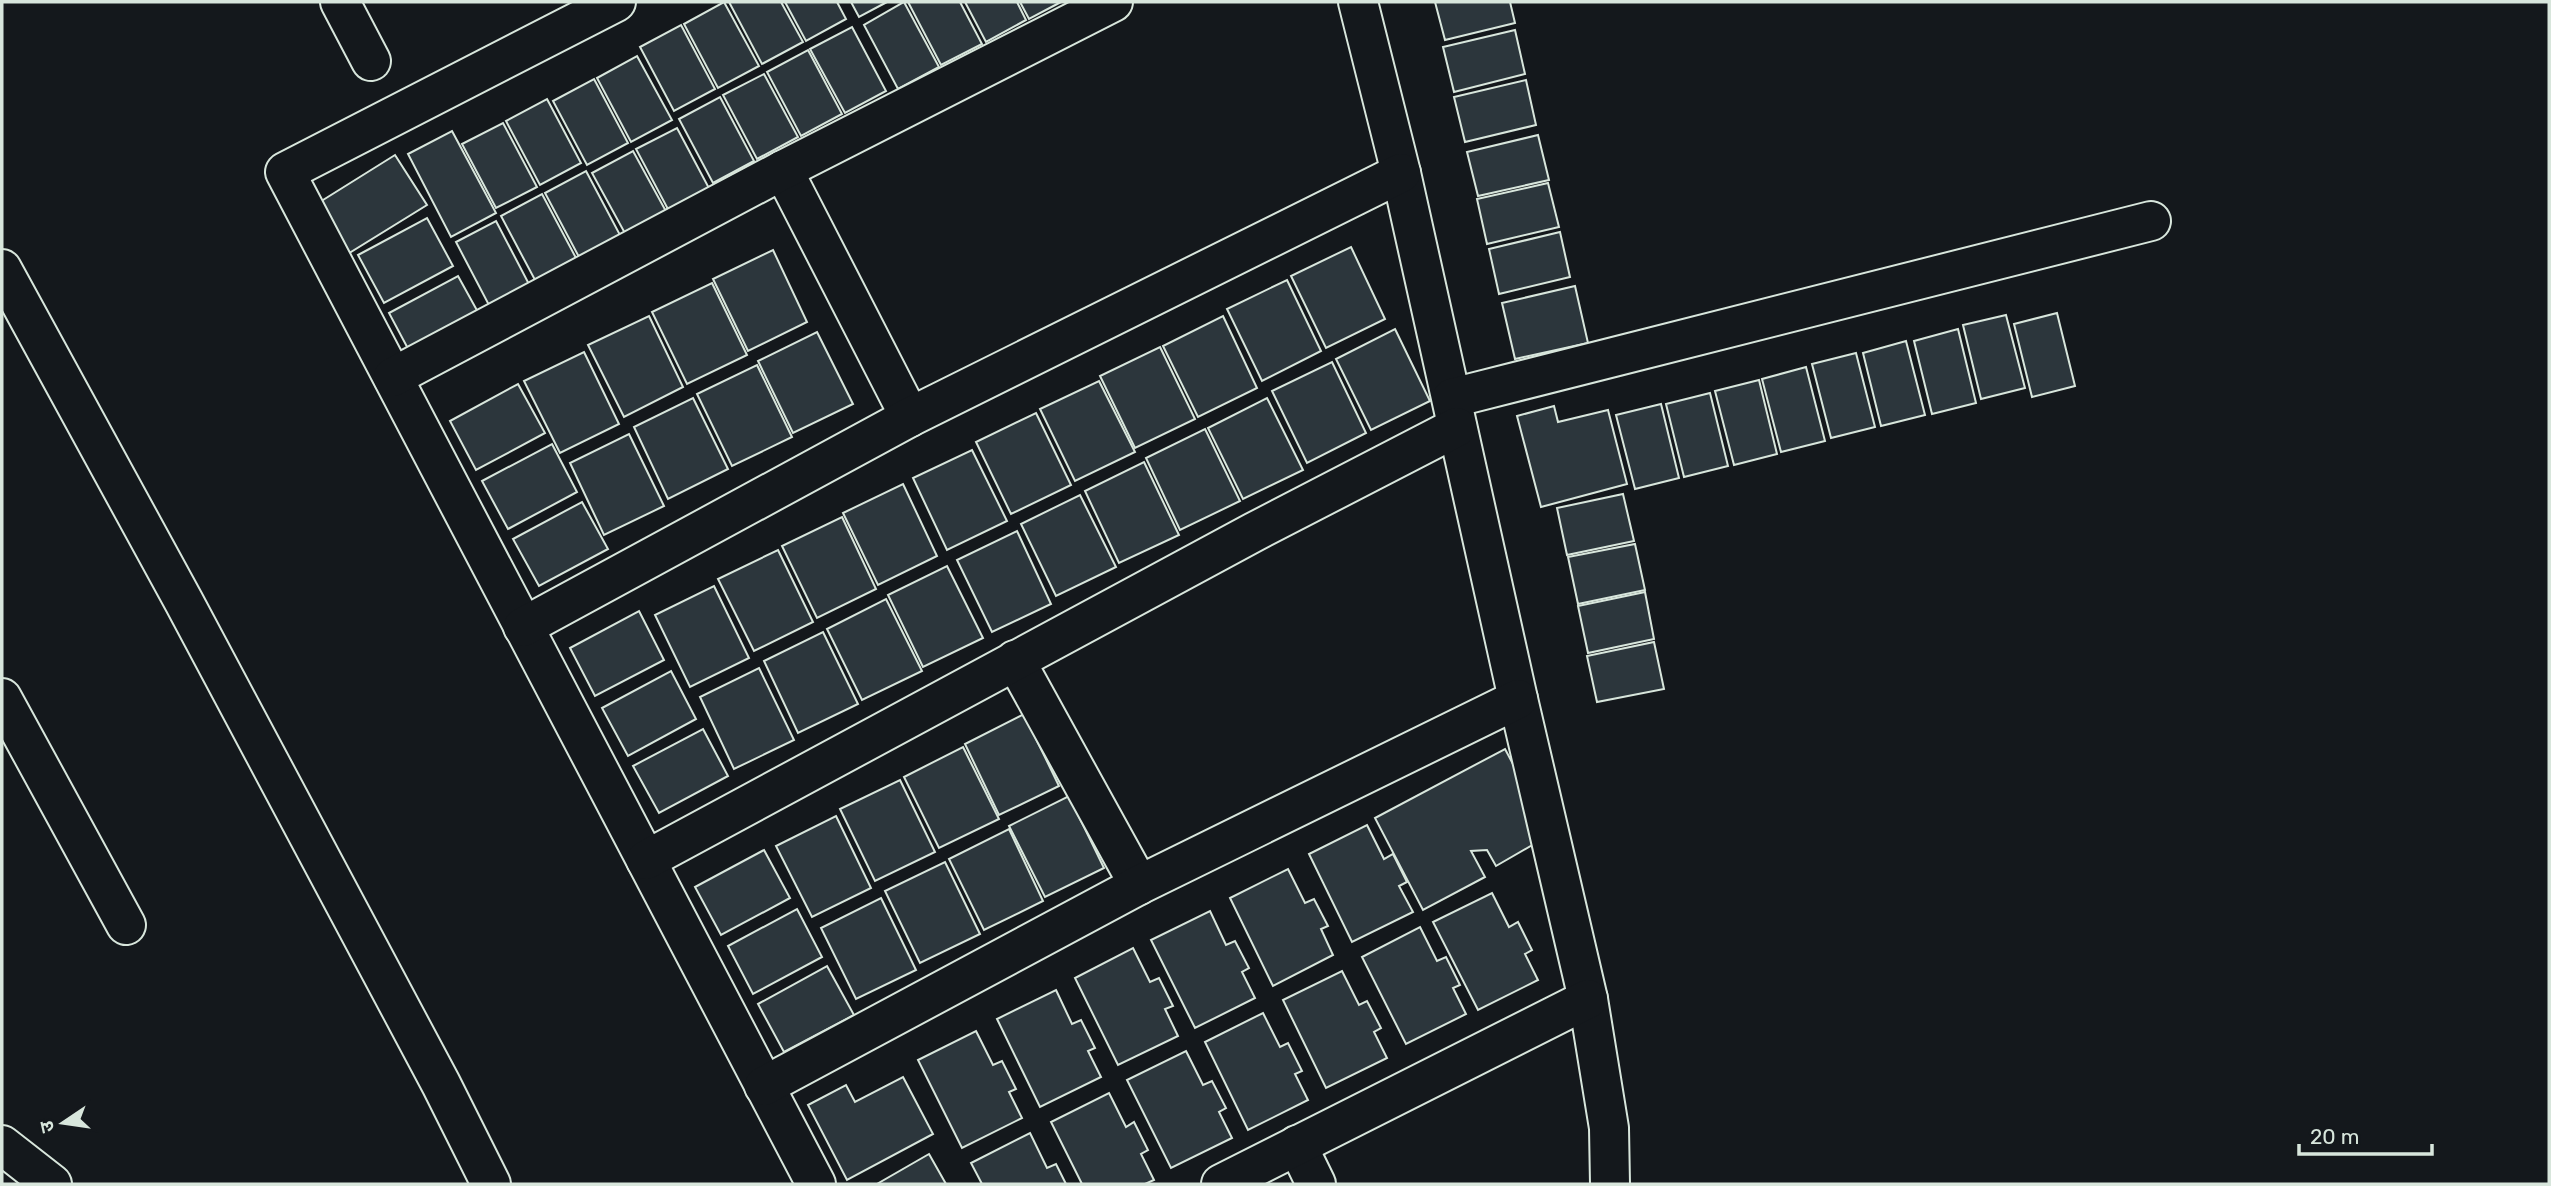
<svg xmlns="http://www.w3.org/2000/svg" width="2551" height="1186" font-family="Rubik,'Noto Sans Devanagari',sans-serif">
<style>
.building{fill:#2c363c;stroke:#d8e6dc;stroke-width:2}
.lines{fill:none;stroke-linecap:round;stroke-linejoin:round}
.minor-casing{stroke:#d8e6dc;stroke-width:42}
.minor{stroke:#14181c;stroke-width:38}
</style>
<rect width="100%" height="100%" fill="#14181c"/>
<g class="building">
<polygon points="724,2 759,66 718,88 684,24"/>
<polygon points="729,2 781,2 803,42 762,64"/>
<polygon points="785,2 837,2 846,19 806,41"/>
<polygon points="851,2 887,2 859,17"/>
<polygon points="904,2 939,67 898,89 864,25"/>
<polygon points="908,2 960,2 982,44 941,65"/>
<polygon points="965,2 1017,2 1026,20 986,42"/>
<polygon points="1020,2 1061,2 1029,19"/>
<polygon points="1435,2 1510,2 1515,23 1445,40"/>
<polygon points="681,25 715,89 674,111 640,47"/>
<polygon points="852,27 886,91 845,113 810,49"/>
<polygon points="1515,30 1525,74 1454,92 1443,47"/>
<polygon points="808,50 842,114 801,136 767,72"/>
<polygon points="637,56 672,120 631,142 597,78"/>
<polygon points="764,74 798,137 757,159 723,95"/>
<polygon points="594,79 628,143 587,165 553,101"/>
<polygon points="1526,80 1536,125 1465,142 1454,97"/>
<polygon points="720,97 754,161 713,183 679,119"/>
<polygon points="547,99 581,163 540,185 506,121"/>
<polygon points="503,123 537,187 496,208 462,144"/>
<polygon points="677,128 711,192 670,213 636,149"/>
<polygon points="452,131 496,213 451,237 408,154"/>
<polygon points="1538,135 1549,180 1478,196 1467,152"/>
<polygon points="633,151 668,215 627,237 592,173"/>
<polygon points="395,155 427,205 346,255 315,205"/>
<polygon points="586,171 620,235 579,257 545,193"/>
<polygon points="1548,183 1559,227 1487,244 1477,199"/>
<polygon points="542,194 576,258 535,280 501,216"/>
<polygon points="427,218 453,266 384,303 358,255"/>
<polygon points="496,221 531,288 491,309 456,242"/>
<polygon points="1560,232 1570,277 1499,294 1489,249"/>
<polygon points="1351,247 1385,319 1326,348 1291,276"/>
<polygon points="773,250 807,322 748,351 713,279"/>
<polygon points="458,276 484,323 414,360 389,313"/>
<polygon points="1287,280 1321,351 1262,381 1227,309"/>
<polygon points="712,283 747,355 687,384 652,312"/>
<polygon points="1575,286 1588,343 1515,359 1502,303"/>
<polygon points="2057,313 2075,386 2032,397 2014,324"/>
<polygon points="2006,315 2025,388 1981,399 1963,325"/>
<polygon points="649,316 683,387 624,417 588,345"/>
<polygon points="1223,316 1257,388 1198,417 1163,346"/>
<polygon points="1395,329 1430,401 1371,430 1336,359"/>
<polygon points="1958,329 1976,403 1932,414 1914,341"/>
<polygon points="817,332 853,404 793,433 758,361"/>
<polygon points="1906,341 1925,415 1881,426 1863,353"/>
<polygon points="1160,347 1195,419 1135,448 1100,376"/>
<polygon points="584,352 619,424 560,453 524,381"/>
<polygon points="1856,353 1875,427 1831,438 1812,364"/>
<polygon points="1332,362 1366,433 1307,463 1272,391"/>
<polygon points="757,365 792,437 732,466 697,394"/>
<polygon points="1806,367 1825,441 1781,452 1762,379"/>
<polygon points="1759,380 1777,454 1734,465 1715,391"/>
<polygon points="1099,381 1135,452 1075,481 1040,409"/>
<polygon points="518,384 545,433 476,470 450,421"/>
<polygon points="1710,393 1728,466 1684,477 1666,404"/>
<polygon points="693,398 728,469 668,499 634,427"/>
<polygon points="1267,398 1303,470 1243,499 1208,428"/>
<polygon points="1661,404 1679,478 1635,489 1616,415"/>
<polygon points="1554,406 1558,422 1608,410 1627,484 1541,507 1517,416"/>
<polygon points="1036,413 1071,485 1011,514 976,442"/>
<polygon points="1205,429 1240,501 1180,530 1146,458"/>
<polygon points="629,434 664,506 604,535 570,463"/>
<polygon points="552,444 577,492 508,529 482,481"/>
<polygon points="972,450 1007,521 947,550 913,478"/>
<polygon points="1144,462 1179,535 1119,563 1085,491"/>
<polygon points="903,484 937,556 878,585 843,513"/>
<polygon points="1623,494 1634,541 1567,555 1557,508"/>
<polygon points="1080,495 1116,567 1056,596 1021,524"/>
<polygon points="582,502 608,549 539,586 513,539"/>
<polygon points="842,517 876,589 817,618 782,546"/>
<polygon points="1017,531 1051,604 992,632 957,560"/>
<polygon points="1635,544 1645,590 1578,604 1568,557"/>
<polygon points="778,550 813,622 754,651 718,579"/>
<polygon points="947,566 983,638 923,667 888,595"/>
<polygon points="714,586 749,658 690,687 655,615"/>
<polygon points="1645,592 1654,639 1588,653 1578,606"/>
<polygon points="886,599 922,671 862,700 827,629"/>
<polygon points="639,611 664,660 595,696 570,648"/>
<polygon points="823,632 858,704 798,733 764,661"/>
<polygon points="1654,642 1664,689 1597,702 1587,656"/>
<polygon points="759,668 794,740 734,769 700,697"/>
<polygon points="671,671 696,719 628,756 602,708"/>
<polygon points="1024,714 1059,786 999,815 965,744"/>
<polygon points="703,729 728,776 659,813 633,766"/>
<polygon points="963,747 999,819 939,848 904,777"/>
<polygon points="1505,749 1521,779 1534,844 1496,866 1487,850 1471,851 1485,877 1423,910 1375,818"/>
<polygon points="900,780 935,852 875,881 840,809"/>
<polygon points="1069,796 1104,868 1045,897 1009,826"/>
<polygon points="836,816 871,888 812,917 776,846"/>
<polygon points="1367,825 1384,859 1393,854 1407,882 1399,886 1413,912 1352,942 1309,854"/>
<polygon points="1009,829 1043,901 984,930 949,859"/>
<polygon points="764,850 790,898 721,935 695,887"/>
<polygon points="945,862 980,934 920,963 885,891"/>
<polygon points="1288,869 1305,903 1314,899 1328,926 1321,929 1333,955 1273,986 1230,898"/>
<polygon points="1492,893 1509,927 1518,922 1532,950 1525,954 1538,980 1478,1010 1433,922"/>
<polygon points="881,898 916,970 856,999 821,928"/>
<polygon points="797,909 822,957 753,994 728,946"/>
<polygon points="1210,911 1226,945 1235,941 1249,968 1242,972 1255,998 1195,1028 1151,940"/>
<polygon points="1420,927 1437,961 1446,957 1460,985 1453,988 1466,1014 1406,1044 1362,957"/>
<polygon points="1133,948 1150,982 1159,978 1173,1006 1165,1009 1178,1036 1118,1065 1075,978"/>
<polygon points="827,966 854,1015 784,1052 758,1004"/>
<polygon points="1342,971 1359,1005 1367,1001 1381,1028 1374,1032 1387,1058 1326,1088 1283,1000"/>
<polygon points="1056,990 1072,1024 1081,1020 1095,1048 1088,1051 1101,1077 1040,1107 997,1019"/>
<polygon points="1263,1013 1280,1047 1288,1043 1302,1071 1295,1074 1308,1100 1248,1130 1205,1042"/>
<polygon points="976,1031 993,1065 1002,1061 1016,1089 1009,1092 1022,1118 962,1148 918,1060"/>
<polygon points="1186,1051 1203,1085 1212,1081 1226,1108 1219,1112 1232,1138 1171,1168 1127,1080"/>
<polygon points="903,1077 933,1134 847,1180 808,1105 846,1085 855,1102"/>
<polygon points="1109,1093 1126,1127 1134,1122 1148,1150 1141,1154 1154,1180 1145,1184 1082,1184 1051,1122"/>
<polygon points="1030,1133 1047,1168 1056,1164 1066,1184 982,1184 971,1163"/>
<polygon points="929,1154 946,1184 877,1184"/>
</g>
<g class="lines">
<defs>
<g id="minor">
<polyline points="340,2 371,61"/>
<polyline points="616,2 285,172 816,1184"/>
<polyline points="1358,2 1401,173 1518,699 1588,999 1609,1128 1610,1184"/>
<polyline points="783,170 910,417"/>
<polyline points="2,269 184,602 441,1084 491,1184"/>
<polyline points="393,377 783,170 1113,2"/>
<polyline points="1452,398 2151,221"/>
<polyline points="523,627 910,417 1401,173"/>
<polyline points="1015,660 1139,885"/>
<polyline points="2,698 126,925"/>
<polyline points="646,860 1254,532 1457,427"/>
<polyline points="764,1086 1139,885 1518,699"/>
<polyline points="2,1145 52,1184"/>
<polyline points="1297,1145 1316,1184"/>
<polyline points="1221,1184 1588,999"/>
</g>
</defs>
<use href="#minor" class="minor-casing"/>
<use href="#minor" class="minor"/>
</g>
<rect width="2551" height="1186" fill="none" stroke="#d8e6dc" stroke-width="7"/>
<g transform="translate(63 1123) rotate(257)" stroke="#14181c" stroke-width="5" paint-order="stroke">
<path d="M0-5L12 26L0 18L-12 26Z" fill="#d8e6dc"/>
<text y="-10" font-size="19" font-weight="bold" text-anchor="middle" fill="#d8e6dc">उ</text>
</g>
<path d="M2299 1144v10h133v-10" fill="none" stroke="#d8e6dc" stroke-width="3.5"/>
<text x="2310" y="1144" font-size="21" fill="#d8e6dc" stroke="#14181c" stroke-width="5" paint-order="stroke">20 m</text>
</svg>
